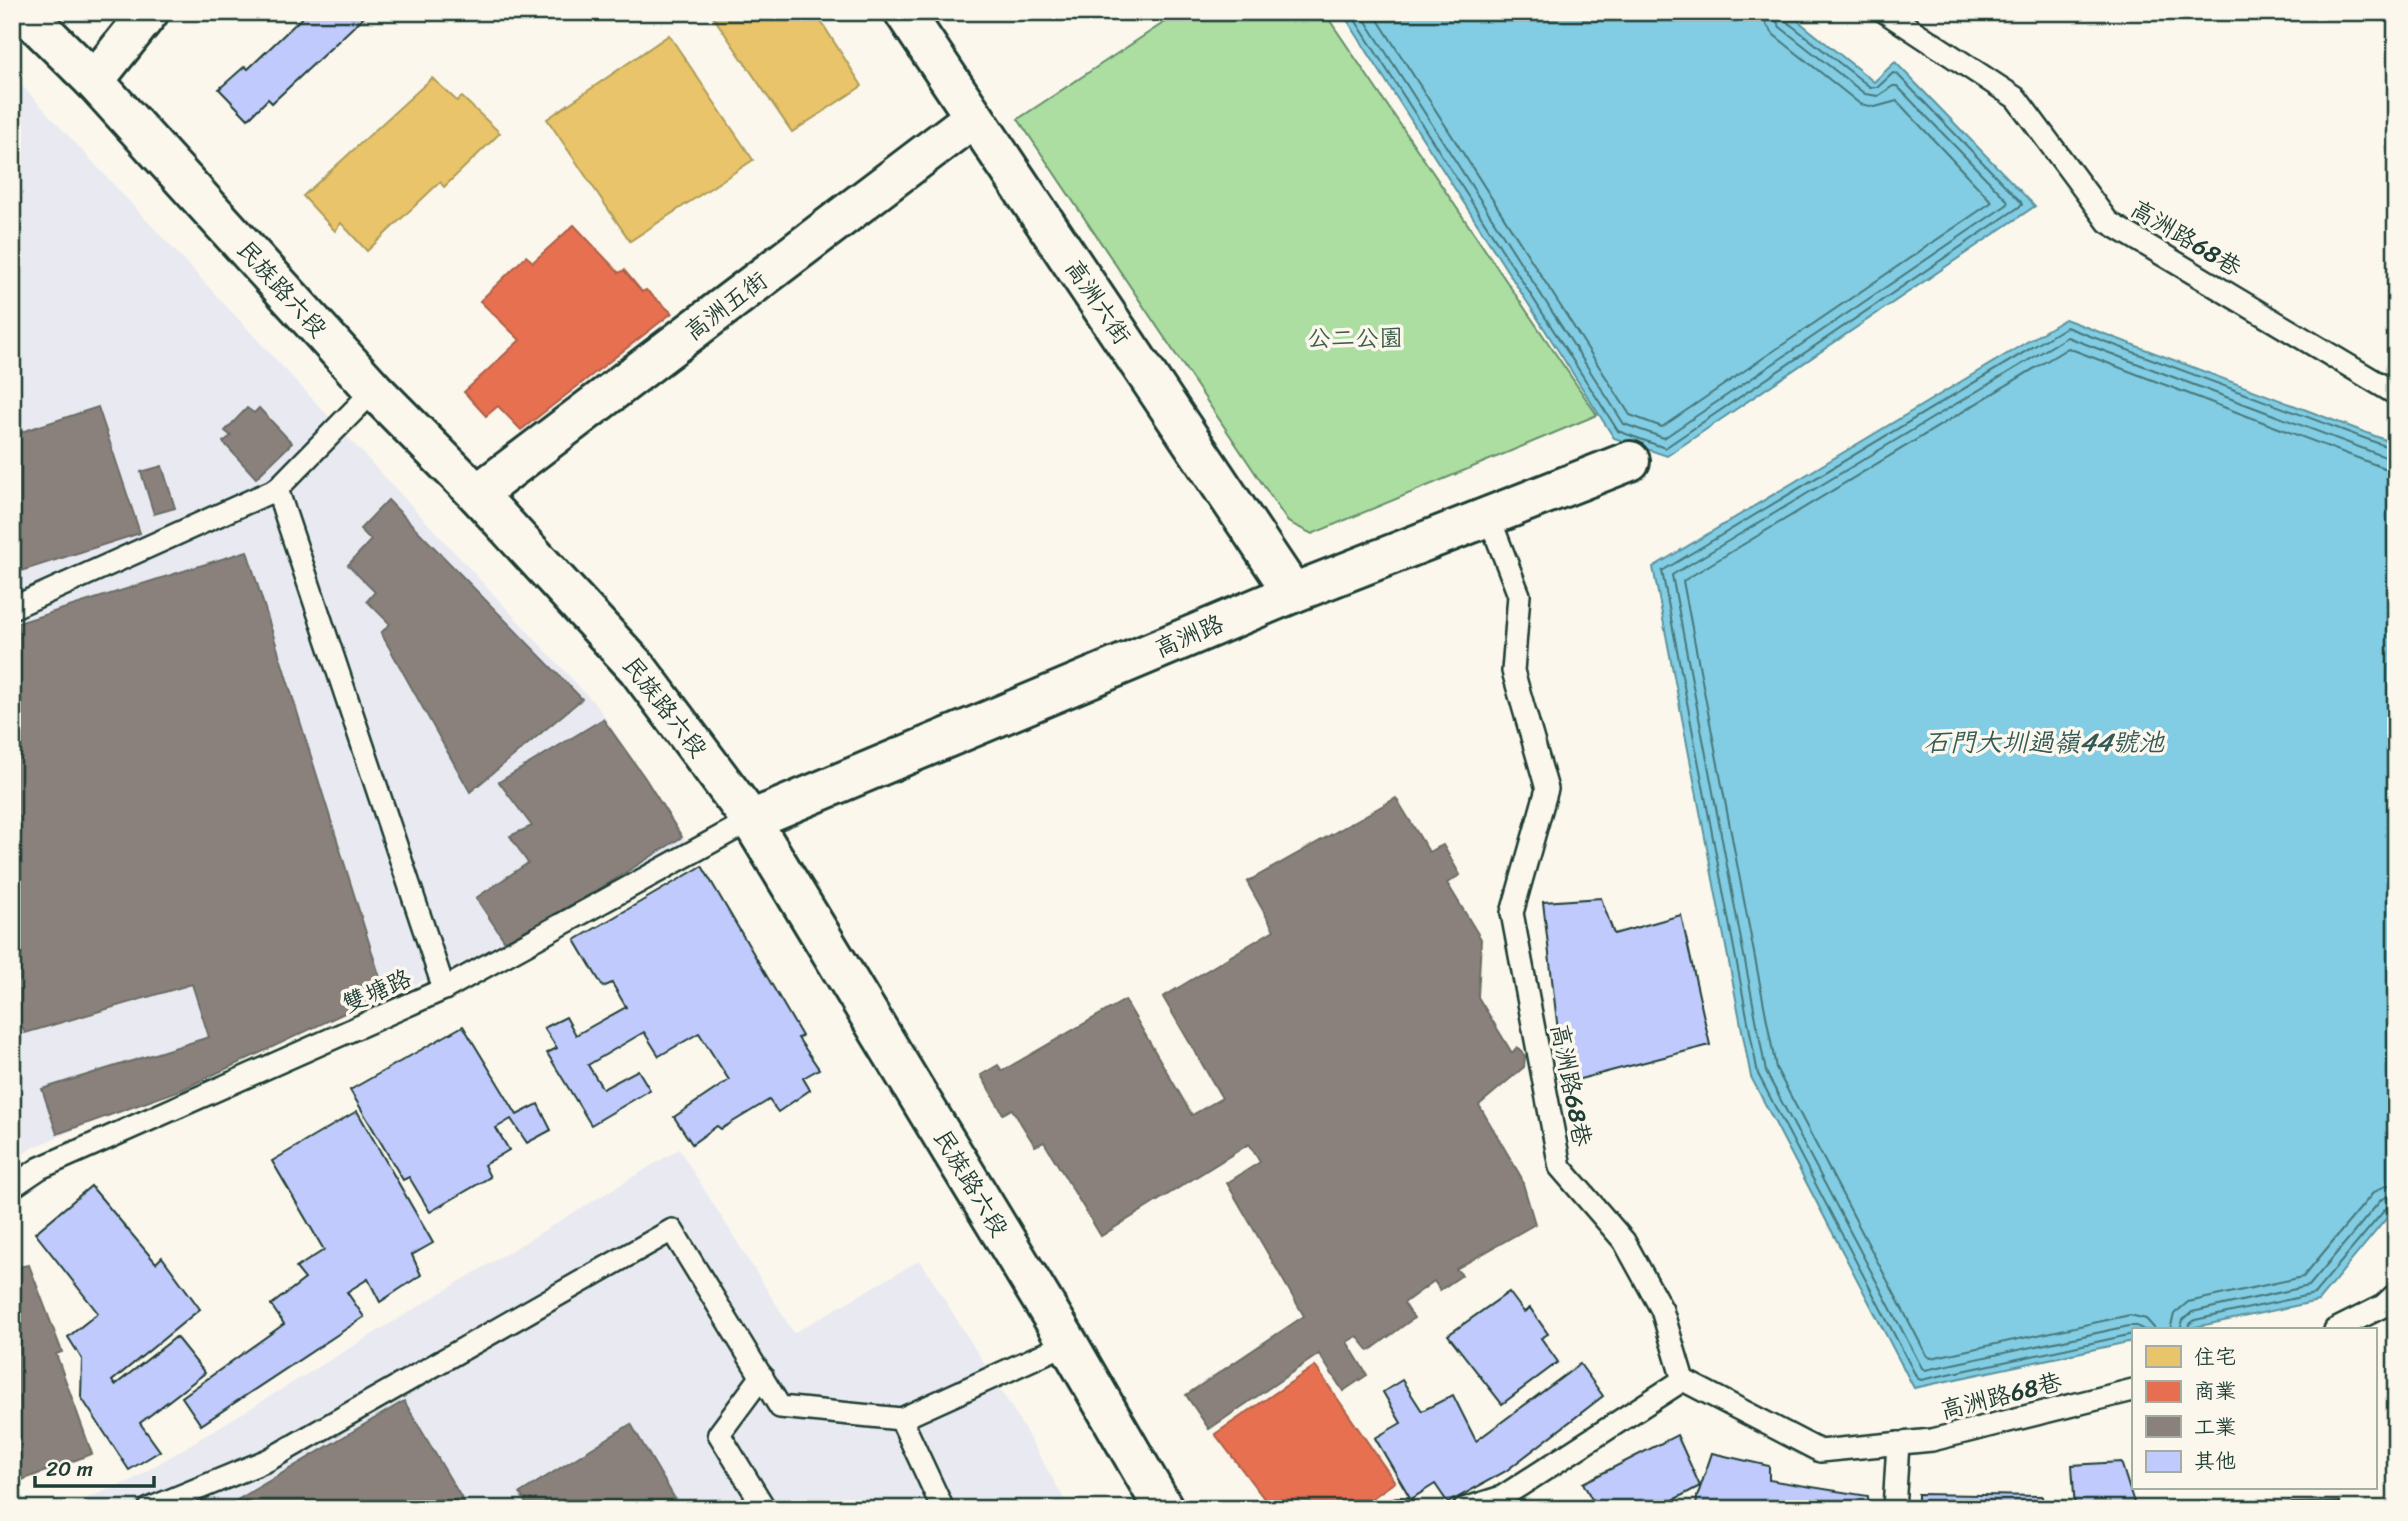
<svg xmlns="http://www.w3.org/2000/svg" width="2408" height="1521" font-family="Sriracha,'LXGW WenKai TC',sans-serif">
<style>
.built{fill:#e9eaf1}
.green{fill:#abdea0;stroke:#658e6a;stroke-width:2}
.water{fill:#82cde3;stroke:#5a939d;stroke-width:2}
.homes{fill:#e9c46a;stroke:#ac9c5a;stroke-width:2}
.shops{fill:#e76f51;stroke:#ab6048;stroke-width:2}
.industry{fill:#8a817c;stroke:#6a6d66;stroke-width:2}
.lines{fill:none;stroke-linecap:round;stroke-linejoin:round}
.shore{stroke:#47777a;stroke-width:2}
.building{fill:#c0cafc;stroke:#1f3d34;stroke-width:2}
.lane-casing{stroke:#1f3d34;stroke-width:26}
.street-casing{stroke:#1f3d34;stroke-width:44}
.secondary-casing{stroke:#1f3d34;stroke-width:44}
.lane{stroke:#fbf7ec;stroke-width:21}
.street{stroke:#fbf7ec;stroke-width:38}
.secondary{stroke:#fbf7ec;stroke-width:38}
.labels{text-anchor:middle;stroke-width:7;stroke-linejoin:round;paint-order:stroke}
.street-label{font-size:24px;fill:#1f3d34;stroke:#fbf7ec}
.park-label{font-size:24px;fill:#3b5d4a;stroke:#fbf7ec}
.water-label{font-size:26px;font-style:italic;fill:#335a57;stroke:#fbf7ec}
</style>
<rect width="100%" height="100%" fill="#fbf7ec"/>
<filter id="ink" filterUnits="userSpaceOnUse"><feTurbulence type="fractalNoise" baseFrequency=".0143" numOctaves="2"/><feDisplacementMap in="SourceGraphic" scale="14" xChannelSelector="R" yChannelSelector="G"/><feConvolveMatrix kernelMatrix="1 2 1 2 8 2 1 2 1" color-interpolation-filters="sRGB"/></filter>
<g filter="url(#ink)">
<g class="built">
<polygon points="12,75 598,707 686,841 456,967 32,1148 12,1162"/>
<polygon points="679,1149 794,1333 920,1260 1018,1418 1070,1509 12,1509 12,1499 43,1506 74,1503 130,1481"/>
</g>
<polygon class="green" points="1180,12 1324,12 1597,415 1312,534 1288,522 1018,119"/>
<g class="water">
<polygon points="1342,12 1787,12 1874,82 1895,62 2035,206 1667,456 1614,438"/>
<polygon points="2065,319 2396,444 2396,1207 2318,1301 2181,1330 2133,1330 2133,1341 1914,1388 1751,1077 1653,567"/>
</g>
<g class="homes">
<polygon points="710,12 815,12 862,86 792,132"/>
<polygon points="669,35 753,160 630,241 547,119"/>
<polygon points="432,78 457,101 462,97 500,133 444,187 440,182 367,251 341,223 335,231 303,196"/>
</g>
<g class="shops">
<polygon points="574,225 619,273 624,270 642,292 646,290 672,313 521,430 498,406 486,416 464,392 520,340 480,301 526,256 533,262"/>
<polygon points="1315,1366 1395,1482 1357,1509 1319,1509 1316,1506 1312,1509 1272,1509 1215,1434"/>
</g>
<g class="industry">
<polygon points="98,407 140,533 12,574 12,435"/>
<polygon points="247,408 254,413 259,408 292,443 256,478 223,442 231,436 225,431"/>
<polygon points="162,466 175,508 154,514 141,472"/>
<polygon points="388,500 582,699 470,792 381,633 390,624 367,601 375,592 348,565 371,540 360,529"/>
<polygon points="247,551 385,994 183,1089 57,1134 42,1089 209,1037 192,984 25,1033 18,1019 12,1021 12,625"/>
<polygon points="603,719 645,778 682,837 537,928 506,943 476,898 528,863 510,836 532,826 499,782"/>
<polygon points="1396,798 1429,852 1443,845 1460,875 1447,883 1481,939 1478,997 1512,1053 1517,1047 1525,1056 1524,1067 1479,1105 1521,1177 1535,1224 1456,1269 1462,1275 1440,1290 1434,1281 1404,1303 1414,1318 1369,1351 1357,1336 1347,1342 1367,1375 1343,1391 1319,1354 1209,1429 1186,1395 1304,1316 1227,1183 1260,1162 1249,1144 1101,1236 1044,1142 1035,1146 1012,1109 1003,1114 981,1075 998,1065 1002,1071 1125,1000 1192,1115 1222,1098 1163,997 1274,930 1247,882"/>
<polygon points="29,1265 62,1352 56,1354 92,1454 22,1480 12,1456 12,1268"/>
<polygon points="404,1401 468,1509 222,1509"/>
<polygon points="631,1424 681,1509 529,1509 520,1493"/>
</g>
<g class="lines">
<g class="shore">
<polyline points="1350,12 1618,431 1665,448 2022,205 2021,202 1897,74 1893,73 1878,87 1870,87 1786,21 1783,12"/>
<polyline points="1360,12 1624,424 1664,438 2008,204 2007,200 1897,86 1893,86 1878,96 1865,94 1780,27 1776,20 1775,12"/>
<polyline points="1373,12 1630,415 1662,427 1992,202 1897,101 1875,107 1860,104 1774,35 1766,24 1764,12"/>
<polyline points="2144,1330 2137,1326 2129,1326 1925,1370 1922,1368 1766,1072 1672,575 2067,337 2388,458 2396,459"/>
<polyline points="2156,1330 2146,1319 2130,1315 1931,1358 1927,1356 1776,1068 1683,581 2068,348 2384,468 2396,469"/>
<polyline points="2170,1330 2174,1314 2188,1302 2303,1277 2373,1193 2385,1186 2396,1184"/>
<polyline points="2180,1330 2183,1320 2192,1312 2309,1286 2381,1200 2388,1196 2396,1195"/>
<polyline points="2189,1330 2190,1324 2195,1320 2314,1294 2388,1206 2396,1204"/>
<polyline points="2133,1334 1921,1380 1917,1378 1758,1074 1662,571 2066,327 2396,450"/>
</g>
</g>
<g class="building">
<polygon points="308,12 359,12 364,17 272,103 268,99 248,119 219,89 245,66 248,69"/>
<polygon points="702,866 802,1036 798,1038 819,1069 803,1078 810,1090 778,1112 769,1100 721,1129 717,1126 692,1144 674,1117 729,1080 699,1033 659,1056 644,1032 588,1065 603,1089 638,1070 650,1090 591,1125 547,1053 557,1048 544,1028 566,1017 576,1035 626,1007 612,983 603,987 575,940"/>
<polygon points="1601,898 1614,934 1681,915 1710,1045 1561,1084 1558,1031 1543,902"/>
<polygon points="463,1026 517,1115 538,1104 551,1130 527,1143 511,1119 496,1128 509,1150 484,1165 490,1177 430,1212 409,1177 403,1180 350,1090"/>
<polygon points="357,1111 433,1243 412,1255 421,1275 380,1302 368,1279 347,1292 364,1317 201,1425 182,1397 284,1324 271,1305 305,1279 296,1268 324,1250 272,1161"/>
<polygon points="91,1186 156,1263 162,1257 200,1309 112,1381 115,1385 176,1337 205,1373 140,1423 160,1451 129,1470 81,1397 82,1359 68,1337 98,1313 35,1233"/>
<polygon points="1509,1292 1524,1312 1530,1308 1548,1334 1541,1338 1558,1362 1502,1404 1448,1335"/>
<polygon points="1580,1364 1603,1396 1506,1471 1448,1503 1435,1484 1411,1499 1375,1438 1401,1423 1383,1392 1402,1380 1422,1411 1453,1395 1476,1441"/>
<polygon points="1677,1435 1700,1486 1656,1509 1597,1509 1583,1483"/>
<polygon points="1712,1453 1769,1466 1769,1480 1868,1496 1869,1509 1696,1509 1697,1497"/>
<polygon points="2121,1462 2136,1509 2075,1509 2072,1465"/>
<polygon points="1918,1494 2042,1496 2043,1509 1918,1509"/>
<polygon points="2340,1502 2340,1509 2190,1509 2190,1505"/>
</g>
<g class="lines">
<defs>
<g id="lane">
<polyline points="1885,12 2016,98 2108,222 2396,394"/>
<polyline points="277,489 444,989"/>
<polyline points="1489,517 1519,595 1513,671 1547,789 1512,913 1560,1167 1624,1241 1662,1310 1683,1380 1820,1451 1932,1440 2133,1390"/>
<polyline points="12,608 277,489 374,390"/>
<polyline points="12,1187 40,1168 444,989 751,820"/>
<polyline points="2335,1330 2383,1306 2396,1294"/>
<polyline points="762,1376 719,1434 765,1509"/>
<polyline points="901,1419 943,1509"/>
<polyline points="149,1509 268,1460 672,1230 780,1407 901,1419 1068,1343"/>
<polyline points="1398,1509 1405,1509"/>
<polyline points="1464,1509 1502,1497 1683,1380"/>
<polyline points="1894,1509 1898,1443"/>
</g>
<g id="street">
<polyline points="904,12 1293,593"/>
<polyline points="94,81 149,12"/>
<polyline points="477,494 974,117"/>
<polyline points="751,820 1293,593 1630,461"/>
</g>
<polyline id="secondary" points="24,12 94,81 374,390 477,494 638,669 751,820 1068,1343 1164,1509"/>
</defs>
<use href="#lane" class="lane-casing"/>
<use href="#street" class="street-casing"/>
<use href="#secondary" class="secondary-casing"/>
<use href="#lane" class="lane"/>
<use href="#street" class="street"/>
<use href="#secondary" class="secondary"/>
</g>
</g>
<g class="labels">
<g class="street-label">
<text transform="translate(2186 238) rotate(31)" y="8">高洲路68巷</text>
<text transform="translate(282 289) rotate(48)" y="8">民族路六段</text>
<text transform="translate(1098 302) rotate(56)" y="8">高洲六街</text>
<text transform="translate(726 306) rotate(-37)" y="8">高洲五街</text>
<text transform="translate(1189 636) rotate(-23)" y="8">高洲路</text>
<text transform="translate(665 707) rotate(52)" y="8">民族路六段</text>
<text transform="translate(377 991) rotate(-24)" y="8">雙塘路</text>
<text transform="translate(1571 1085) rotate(79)" y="8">高洲路68巷</text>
<text transform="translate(971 1183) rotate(59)" y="8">民族路六段</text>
<text transform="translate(2001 1396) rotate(-14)" y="8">高洲路68巷</text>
</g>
<g class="park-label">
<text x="1355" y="346">公二公園</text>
</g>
<g class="water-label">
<text x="2044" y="751">石門大圳過嶺44號池</text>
</g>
</g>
<rect width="2408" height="1521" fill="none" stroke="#fbf7ec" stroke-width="42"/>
<rect x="21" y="21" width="2366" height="1479" fill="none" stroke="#1f3d34" stroke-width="2.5" filter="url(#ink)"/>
<rect x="2132" y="1328" width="245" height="161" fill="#fbf7ec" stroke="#a3ada2" stroke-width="2"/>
<rect x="2146" y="1346" width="35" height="21" fill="#e9c46a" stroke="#a3ada2" stroke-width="2"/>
<text x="2194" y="1364" font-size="21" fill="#1f3d34">住宅</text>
<rect x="2146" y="1381" width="35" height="21" fill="#e76f51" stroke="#a3ada2" stroke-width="2"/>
<text x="2194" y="1398" font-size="21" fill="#1f3d34">商業</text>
<rect x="2146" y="1416" width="35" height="21" fill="#8a817c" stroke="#a3ada2" stroke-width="2"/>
<text x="2194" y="1434" font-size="21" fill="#1f3d34">工業</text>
<rect x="2146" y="1451" width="35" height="21" fill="#c0cafc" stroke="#a3ada2" stroke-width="2"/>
<text x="2194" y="1468" font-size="21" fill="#1f3d34">其他</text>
<path d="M35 1476v10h119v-10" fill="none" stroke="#1f3d34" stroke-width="3.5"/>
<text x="46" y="1476" font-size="21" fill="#1f3d34" stroke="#fbf7ec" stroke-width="5" paint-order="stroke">20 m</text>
</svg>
